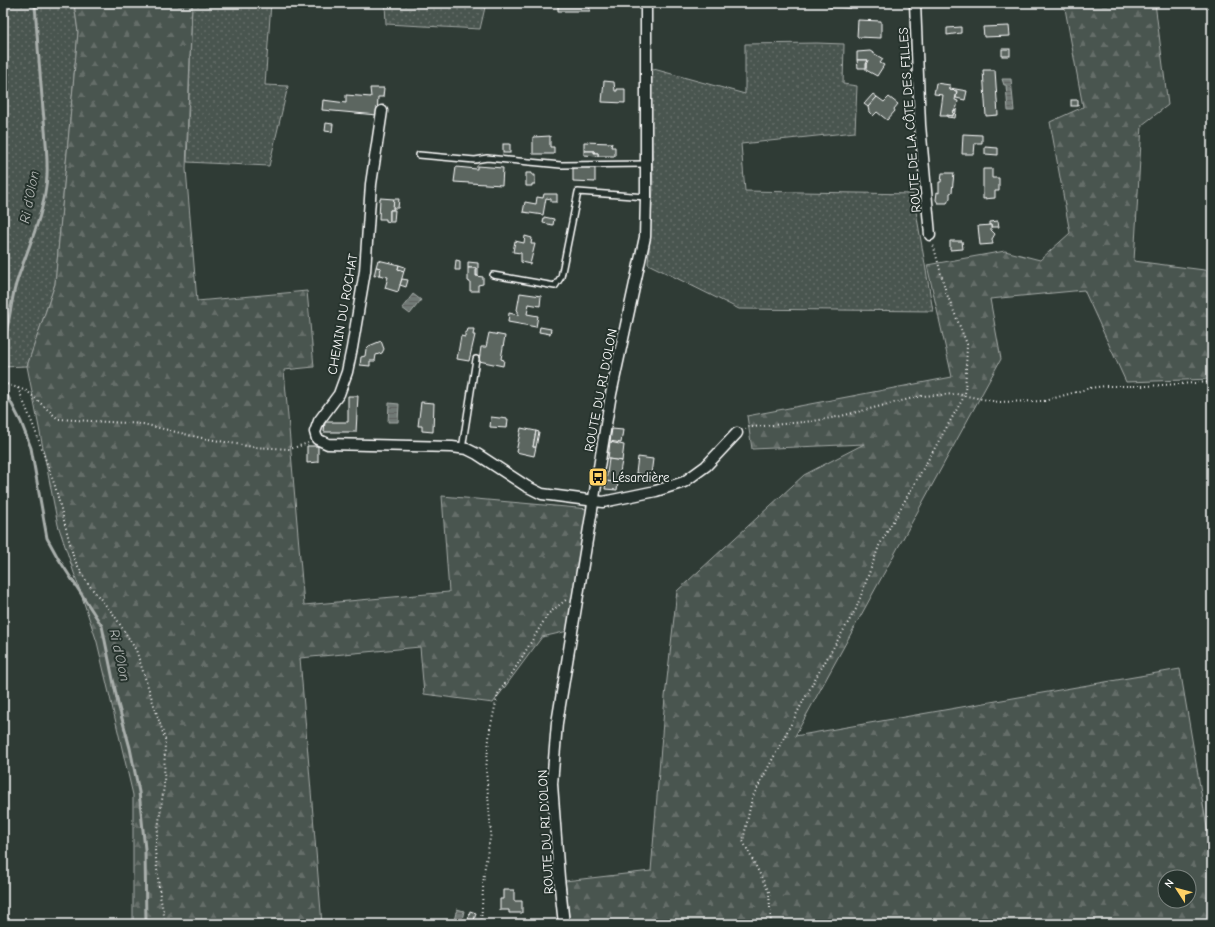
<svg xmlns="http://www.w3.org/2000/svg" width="1215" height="927" font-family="'Comic Neue',sans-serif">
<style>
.grass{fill:url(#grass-dots);stroke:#a4aaa7}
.forest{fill:url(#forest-firs);stroke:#a4aaa7;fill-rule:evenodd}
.water{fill:url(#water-rules);stroke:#a9afac}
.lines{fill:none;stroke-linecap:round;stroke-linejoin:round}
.stream{stroke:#a9afac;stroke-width:3}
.building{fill:#5b6661;stroke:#fff}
.lane-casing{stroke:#fff;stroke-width:8}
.street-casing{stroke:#fff;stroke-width:13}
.path{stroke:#fff;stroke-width:2;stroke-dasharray:1 3;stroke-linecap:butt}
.lane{stroke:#26332d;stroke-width:5}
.street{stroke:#26332d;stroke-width:10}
.labels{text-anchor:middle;stroke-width:4;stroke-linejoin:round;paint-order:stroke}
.street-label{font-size:13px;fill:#fff;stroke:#26332d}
.poi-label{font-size:13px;fill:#fff;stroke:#26332d;text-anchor:start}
.water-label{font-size:14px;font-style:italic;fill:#b8bcba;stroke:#26332d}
</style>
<defs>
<pattern id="grass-dots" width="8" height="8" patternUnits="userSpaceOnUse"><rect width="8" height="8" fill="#4a544f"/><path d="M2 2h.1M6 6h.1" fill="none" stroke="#656e69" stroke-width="1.8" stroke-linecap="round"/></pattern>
<pattern id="forest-firs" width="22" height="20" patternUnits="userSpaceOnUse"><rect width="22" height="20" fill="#4a544f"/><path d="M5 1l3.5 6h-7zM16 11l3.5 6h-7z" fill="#656e69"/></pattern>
<pattern id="water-rules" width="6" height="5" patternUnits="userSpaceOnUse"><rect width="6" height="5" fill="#707975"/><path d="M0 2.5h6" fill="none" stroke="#5e6260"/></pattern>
</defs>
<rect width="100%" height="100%" fill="#2f3b35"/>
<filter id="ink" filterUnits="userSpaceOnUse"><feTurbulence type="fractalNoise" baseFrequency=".025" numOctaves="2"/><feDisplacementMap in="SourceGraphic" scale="8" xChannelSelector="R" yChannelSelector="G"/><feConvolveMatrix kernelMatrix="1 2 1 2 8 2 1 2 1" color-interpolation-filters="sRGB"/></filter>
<g filter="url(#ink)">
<g class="grass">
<polygon points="3,3 74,3 78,32 55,284 27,366 3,367"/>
<polygon points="192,3 271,3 265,85 288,86 269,166 187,162"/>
<polygon points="385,3 486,3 480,29 386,24"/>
<polygon points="817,43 844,44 843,84 857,86 855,132 741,144 745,191 913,194 933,311 739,309 648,264 653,189 650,68 745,94 745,44"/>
</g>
<g class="forest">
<polygon points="74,3 192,3 186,169 197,301 307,291 314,367 284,370 304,605 449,592 442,496 589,509 568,631 542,637 493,703 424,694 420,647 300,658 322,924 133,924 133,795 97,642 58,525 27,366 55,284 78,32"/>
<path d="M 1064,3 L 1155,3 L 1168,105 L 1142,125 L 1134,261 L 1212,271 L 1212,379 L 1126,382 L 1084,290 L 990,299 L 1001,359 L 795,736 L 1180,669 L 1212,857 L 1212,924 L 570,924 L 565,881 L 651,871 L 665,697 L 677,591 L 804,475 L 864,444 L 752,449 L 747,416 L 952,377 L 927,265 L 1005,251 L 1040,260 L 1070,233 L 1050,122 L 1083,107 ZM 1165,877 L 1189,877 L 1189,901 L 1165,901 Z"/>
</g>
<g class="water">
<polygon points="1002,79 1011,79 1014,111 1008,111 1006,85 1004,85"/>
<polygon points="413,294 421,300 410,314 402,308"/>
<polygon points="389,403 399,404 398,422 388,422"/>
<polygon points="457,909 464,911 461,924 453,924"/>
</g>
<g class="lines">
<g class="stream">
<path d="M 3,343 C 10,324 10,304 16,284 C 27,249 45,214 47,176 C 48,154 45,131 43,109 C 40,74 37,38 35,3"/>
<polyline points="3,387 21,422 31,448 47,538 58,558 102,626 118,704 130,748 139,792 145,849 146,924"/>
</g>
</g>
<g class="building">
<polygon points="558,3 589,3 590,11 558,11"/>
<polygon points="829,3 851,3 851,8 829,7"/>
<polygon points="858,20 881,21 881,38 857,37"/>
<polygon points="1009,26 1010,36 984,37 983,27"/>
<polygon points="961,27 961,33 947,35 947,28"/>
<rect x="1002" y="49" width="8" height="7"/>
<polygon points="870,51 883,59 880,63 884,65 877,76 866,70 866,64 868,60 857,60 857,52"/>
<polygon points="857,60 868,60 866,64 866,68 858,68"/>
<polygon points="983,70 995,70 998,115 986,116"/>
<polygon points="604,81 614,82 615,91 617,91 617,89 625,89 625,103 602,102"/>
<polygon points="936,83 950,85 950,90 957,91 955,100 958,101 956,111 954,110 953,116 940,116 943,95 934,94"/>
<polygon points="370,88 384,88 383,97 378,97 377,115 322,110 323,100 346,103 346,95 371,97"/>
<polygon points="950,88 967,91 965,100 956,98 957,91 950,90"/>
<polygon points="873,94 877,97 868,107 864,104"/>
<polygon points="877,97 884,102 889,97 898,104 894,109 895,111 887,120 877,112 873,116 869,112 868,107"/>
<rect x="1071" y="100" width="7" height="6"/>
<polygon points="954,110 956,111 955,118 947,117 947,115 953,116"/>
<polygon points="326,123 333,124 332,132 325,131"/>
<polygon points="963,134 982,135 982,143 975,143 974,154 962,154"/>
<polygon points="550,136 550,147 554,147 554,154 533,154 533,137"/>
<polygon points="584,142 612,143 611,147 615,147 615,156 598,156 598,153 594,153 594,151 584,151"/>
<rect x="503" y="144" width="7" height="9"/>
<polygon points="985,147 998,148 998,155 985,154"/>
<polygon points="584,151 594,151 594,153 598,153 598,156 584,155"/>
<polygon points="477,166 503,168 502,185 454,182 456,167 477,169"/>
<polygon points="573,167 595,168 595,182 573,181"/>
<polygon points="983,169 992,169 992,178 999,178 999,191 995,191 995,198 983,199"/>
<polygon points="526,173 532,173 532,175 535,175 535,184 532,184 532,186 526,186"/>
<polygon points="942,173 954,173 952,192 950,193 950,198 947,203 938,203 936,200 937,192 939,193 939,182 941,182"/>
<polygon points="544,194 557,194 557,202 551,202 551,199 546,198 543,215 523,212 525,202 536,204 537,197 543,198"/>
<polygon points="380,198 394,199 393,210 390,210 390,222 386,221 386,219 379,219"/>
<polygon points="394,199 399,199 398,208 393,208"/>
<polygon points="390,210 395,210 394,222 390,222"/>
<polygon points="544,217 554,219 553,225 543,223"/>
<polygon points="998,221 999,227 991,227 991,225 989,225 989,222"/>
<polygon points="991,225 991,230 995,234 992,239 993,244 980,245 978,226"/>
<polygon points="525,236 532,238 531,244 535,244 530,264 521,262 521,253 513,252 515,241 524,243"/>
<polygon points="950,241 962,241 963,249 950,250"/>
<polygon points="378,260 399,265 398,269 404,271 398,292 385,288 388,277 379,275 381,268 376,267"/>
<polygon points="456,260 460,261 460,270 455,270"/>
<polygon points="468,262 478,263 478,276 476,276 476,268 468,268"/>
<polygon points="399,265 405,267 404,271 398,269"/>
<polygon points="376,267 381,268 379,275 374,276"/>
<polygon points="468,268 476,268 476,276 483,277 483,284 478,285 478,291 470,291 470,282 468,281"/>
<polygon points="402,279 408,280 406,287 400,285"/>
<polygon points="520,293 541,296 540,306 529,304 527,314 538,316 536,327 508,322 509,313 518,315 518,311 517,310"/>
<polygon points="540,327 551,329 550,334 539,332"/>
<polygon points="468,329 474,329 473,335 475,335 469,361 457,359 461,336 465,337 465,332 467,332"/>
<polygon points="489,333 505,336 501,359 504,360 503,366 479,361 481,347 486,347"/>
<polygon points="381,341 384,349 382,353 376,355 375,361 370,361 370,366 360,365 361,357 365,356 366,349 369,346"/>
<polygon points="348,396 358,396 356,432 324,432 325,422 348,422"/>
<polygon points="421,402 434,403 433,432 422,431 422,426 418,426"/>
<polygon points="491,417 508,419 507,428 490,427"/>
<polygon points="521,428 536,431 533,447 536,447 534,456 516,452"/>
<polygon points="612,429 623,430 621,443 610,441"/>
<polygon points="536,431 539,432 536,447 533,447"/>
<polygon points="610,442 624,445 622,461 608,459"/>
<polygon points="307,446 318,446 318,462 307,463"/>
<polygon points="638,457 653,459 650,482 641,480 641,474 636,473"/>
<polygon points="609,459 622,461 618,483 606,481"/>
<polygon points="606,481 618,483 617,490 605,489"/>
<polygon points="503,890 514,890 514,901 522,901 522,913 509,913 509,910 500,910 500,899 503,899"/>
<polygon points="470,911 476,913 473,924 467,924"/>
</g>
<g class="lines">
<defs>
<g id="lane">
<polyline points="419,155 475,160 487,158 561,165 646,164"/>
<polyline points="493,275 555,286 561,277 578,192 646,197"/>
<polyline points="462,449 476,359"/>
</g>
<g id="street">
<polyline points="915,3 920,125 930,235"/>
<polyline points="382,111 371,184 365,271 352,348 347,372 339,394 319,421 315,432 317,439 328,444 452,447 467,449 477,454 526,486 542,494 603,502 656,491 684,482 706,466 737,433"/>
<polyline points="564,924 559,878 552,784 557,723 611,394 645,237 646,197 646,3"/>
</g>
</defs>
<use href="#lane" class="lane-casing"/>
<use href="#street" class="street-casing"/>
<g class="path">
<polyline points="3,383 27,391 58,419 143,424 197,437 253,447 290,449 308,443"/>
<polyline points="18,388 35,430 55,486 74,559 88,584 114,615 136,650 165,739 164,786 155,850 160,896 166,924"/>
<polyline points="745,429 750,426 753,427 813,421 837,417 921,396 956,394 998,402 1044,401 1090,388 1106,386 1147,386 1212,382"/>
<polyline points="481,924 484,872 491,833 486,769 490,729 498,694 513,672 548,614 567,599"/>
<polyline points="771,924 769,892 743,841 752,798 815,679 856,609 879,546 965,395 967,344 946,292 933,244"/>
</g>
<use href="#lane" class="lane"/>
<use href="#street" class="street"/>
</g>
</g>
<defs>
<symbol id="bus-square" viewBox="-11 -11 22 22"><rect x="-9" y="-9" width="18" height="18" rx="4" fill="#ffd166" stroke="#26332d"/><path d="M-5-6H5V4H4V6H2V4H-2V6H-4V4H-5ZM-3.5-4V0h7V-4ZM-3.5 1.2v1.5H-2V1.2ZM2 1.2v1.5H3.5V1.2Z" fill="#111"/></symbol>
</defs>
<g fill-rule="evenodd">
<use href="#bus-square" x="587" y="466" width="22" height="22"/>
</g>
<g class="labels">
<g class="street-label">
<text transform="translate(909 120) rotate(-94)" y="5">ROUTE DE LA CÔTE DES FILLES</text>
<text transform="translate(342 314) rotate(-80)" y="5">CHEMIN DU ROCHAT</text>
<text transform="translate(600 390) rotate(-79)" y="5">ROUTE DU RI D'OLON</text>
<text transform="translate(545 832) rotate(-93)" y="5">ROUTE DU RI D'OLON</text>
</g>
<g class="poi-label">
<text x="612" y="482">Lésardière</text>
</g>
<g class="water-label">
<text transform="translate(29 197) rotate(-79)" y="5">Ri d'Olon</text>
<text transform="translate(120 655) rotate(77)" y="5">Ri d'Olon</text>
</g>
</g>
<rect width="1215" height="927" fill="none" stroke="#26332d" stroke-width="16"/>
<rect x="8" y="8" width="1199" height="911" fill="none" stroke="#fff" stroke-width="1.5" filter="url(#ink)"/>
<g transform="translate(1177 889) rotate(306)"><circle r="19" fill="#26332d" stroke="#7d8581"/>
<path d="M0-3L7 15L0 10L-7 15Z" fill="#ffd166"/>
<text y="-6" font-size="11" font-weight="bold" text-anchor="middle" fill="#ffffff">N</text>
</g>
</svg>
